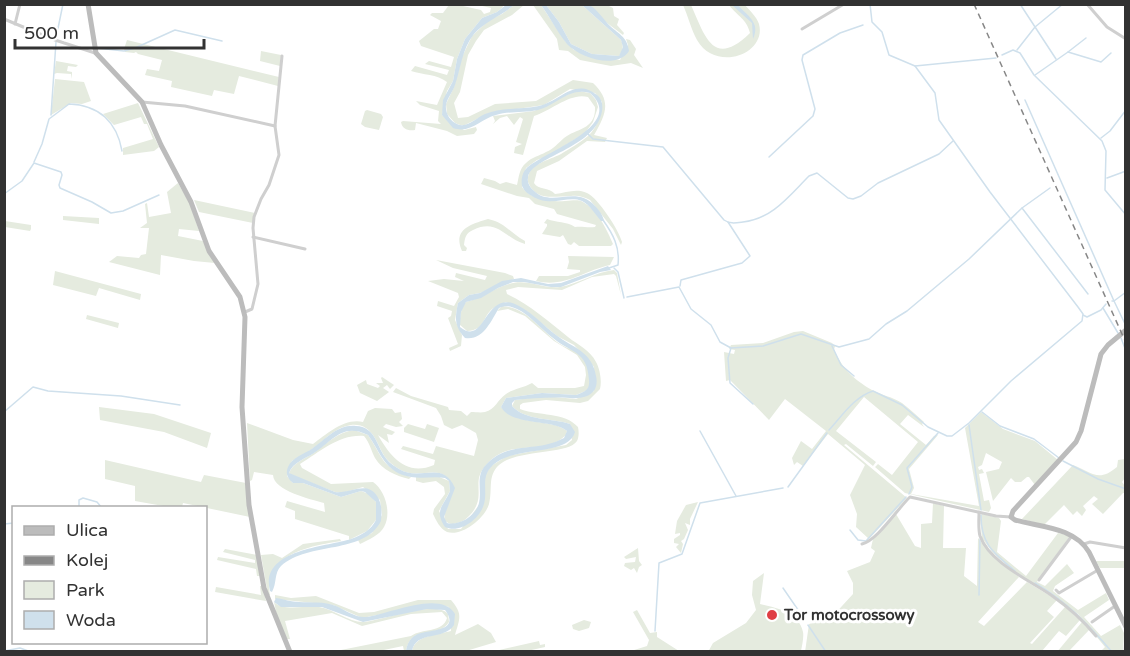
<svg xmlns="http://www.w3.org/2000/svg" width="1130" height="656" font-family="'Varela Round',sans-serif">
<style>
.green{fill:#e5ebdf}
.water{fill:#cfe0ec}
.lines{fill:none;stroke-linecap:round;stroke-linejoin:round}
.stream{stroke:#cfe0ec;stroke-width:1.5}
.street{stroke:#cfcfcf;stroke-width:3}
.secondary{stroke:#bcbcbc;stroke-width:5}
.rail{stroke:#878787;stroke-width:1.5;stroke-dasharray:6 4.5;stroke-linecap:butt}
.poi-dot{fill:#df3e44;stroke:#fff;stroke-width:2}
.labels{text-anchor:middle;stroke-width:6;stroke-linejoin:round;paint-order:stroke}
.poi-label{font-size:15px;font-weight:bold;fill:#323232;stroke:#fff;text-anchor:start}
</style>
<rect width="100%" height="100%" fill="#fff"/>
<g class="green">
<path d="M 454,4 L 481,10 L 484,14 L 490,12 L 491,8 L 478,5 L 502,5 L 503,7 L 497,12 L 482,18 L 465,39 L 457,59 L 453,81 L 447,91 L 442,115 L 464,130 L 476,127 L 477,130 L 474,134 L 457,136 L 447,131 L 416,123 L 415,130 C 408,131 402,129 401,122 L 403,121 L 441,124 L 438,121 L 439,111 L 420,105 L 416,101 L 437,105 L 447,82 C 437,74 423,75 411,71 L 415,66 L 447,75 L 449,70 L 425,64 L 429,61 L 451,67 L 454,57 L 421,46 L 419,41 L 434,29 L 438,29 L 441,21 L 430,15 L 432,13 L 443,13 L 449,5 Z"/>
<path d="M 514,5 L 524,5 L 512,15 L 484,30 L 476,41 L 468,55 L 460,92 L 454,103 L 458,118 L 468,117 L 495,104 L 536,101 L 573,80 L 593,83 C 612,101 606,114 594,135 L 607,138 L 605,142 L 587,141 L 559,161 L 537,171 L 534,183 C 538,190 549,187 555,194 C 566,193 576,188 587,193 C 598,198 619,230 622,242 L 621,245 L 613,229 L 590,200 C 584,197 578,195 571,196 C 554,196 536,202 528,182 C 526,164 548,161 561,154 C 569,149 581,142 588,136 C 598,127 601,114 602,102 L 595,93 L 570,89 L 544,105 L 489,113 L 465,125 L 460,125 L 455,123 L 447,114 L 446,104 L 454,87 L 462,57 L 472,36 L 489,20 L 502,14 Z"/>
<polygon points="533,5 541,5 565,41 574,50 620,60 628,45 626,39 630,40 636,49 634,55 643,68 631,63 611,66 580,60 568,51 559,50 557,39"/>
<path d="M 546,5 L 582,5 L 621,40 C 624,46 623,51 619,56 L 592,54 L 571,44 L 559,22 Z"/>
<polygon points="590,5 607,5 613,8 614,16 619,19 617,25 624,33 623,35 607,23"/>
<path d="M 683,5 L 691,5 C 705,36 713,69 750,33 C 746,18 738,17 729,5 L 745,5 C 749,10 757,17 759,24 C 767,54 716,73 697,40 C 691,29 688,16 683,5 Z"/>
<polygon points="127,40 279,77 278,86 239,76 234,94 214,90 212,96 171,87 172,81 145,75 147,69 159,71 162,60 138,54 136,52 134,53 125,52 124,49"/>
<polygon points="261,51 281,55 280,66 260,61"/>
<polygon points="56,61 78,65 76,67 68,66 67,71 72,72 72,79 71,74 57,73 54,74"/>
<polygon points="55,79 84,82 91,101 82,104 71,103 51,115"/>
<path d="M 578,91 L 590,93 L 596,100 L 598,107 L 593,122 L 585,133 L 548,156 L 537,160 L 526,168 L 522,187 C 530,199 551,202 565,201 C 572,201 577,199 583,202 C 598,210 607,230 613,244 L 611,246 L 579,246 L 574,242 L 571,245 L 568,244 L 563,235 L 560,237 L 542,234 L 547,226 L 547,224 L 544,223 L 547,219 C 557,223 566,221 575,227 C 582,226 587,228 595,227 L 596,225 L 557,214 L 554,209 L 535,204 L 529,198 L 517,196 L 481,184 L 484,178 L 495,181 L 500,184 L 506,182 L 517,185 C 519,177 519,169 526,163 C 532,157 539,156 546,152 C 554,149 558,143 564,138 C 576,128 596,130 595,107 L 588,97 C 571,92 552,110 534,116 L 523,155 L 514,153 L 515,147 L 522,144 L 516,142 L 523,119 L 520,117 L 514,125 L 507,116 L 500,118 L 493,124 L 495,121 L 493,116 L 534,111 L 573,92 Z"/>
<polygon points="138,103 159,147 154,151 123,155 123,148 153,139 147,124 144,124 141,117 114,125 103,114"/>
<polygon points="367,110 381,114 383,117 379,130 365,127 361,124 365,111"/>
<polygon points="178,183 190,204 199,231 179,229 178,236 203,241 215,263 194,261 161,255 160,275 109,262 117,256 139,258 141,255 146,254 149,228 140,228 147,223 145,204 147,203 149,217 171,213 167,192"/>
<polygon points="194,200 255,213 253,223 199,212"/>
<polygon points="63,216 99,218 99,224 63,220"/>
<path d="M 488,219 C 506,223 510,233 525,241 L 525,244 C 505,239 498,218 473,230 C 466,233 465,237 464,245 L 467,248 L 466,251 L 462,251 C 452,229 472,224 488,219 Z"/>
<polygon points="5,221 31,225 31,229 30,231 5,227"/>
<path d="M 568,256 L 614,257 L 610,265 C 583,271 565,288 536,281 L 539,276 L 568,276 L 580,272 L 580,270 L 567,269 L 569,262 Z"/>
<polygon points="436,260 505,273 513,276 514,279 480,293 469,295 458,303 455,320 462,335 461,346 450,351 449,348 458,344 448,318 451,316 452,311 437,306 438,301 454,306 459,297 458,293 428,281 444,279 464,281 455,277 456,273 485,280 487,276 453,268"/>
<path d="M 614,270 L 617,273 L 621,295 L 616,276 L 614,274 L 592,277 L 562,290 L 518,287 L 506,290 L 507,294 C 530,305 548,321 568,337 C 578,345 590,350 596,362 C 600,369 602,381 600,389 L 588,401 L 580,403 L 546,400 L 523,403 L 520,405 L 520,409 C 538,416 565,412 578,427 C 579,432 579,437 577,441 C 568,455 517,449 499,465 C 487,476 493,489 489,504 C 485,518 462,537 447,532 C 440,529 436,520 433,514 L 434,509 L 445,494 L 444,487 L 436,481 L 423,483 L 416,481 L 416,477 L 437,476 L 449,481 L 450,491 L 439,511 L 448,529 L 461,529 L 485,497 L 485,475 L 491,466 L 507,456 L 566,445 L 572,440 L 570,424 C 553,418 525,421 512,406 L 515,400 L 544,396 L 576,399 L 594,391 L 594,367 L 574,345 L 557,336 L 528,312 L 506,302 C 502,304 496,306 492,309 C 482,318 485,330 467,331 L 459,324 L 462,307 L 466,302 C 482,298 494,288 509,284 C 526,278 543,289 560,287 C 579,284 595,272 614,270 Z"/>
<polygon points="55,271 141,294 140,300 99,288 96,296 53,285"/>
<path d="M 502,306 C 527,307 541,331 560,344 C 568,349 577,350 584,358 C 589,366 592,381 588,390 L 576,395 L 542,393 L 506,398 L 501,407 C 519,427 551,418 567,431 L 566,435 C 542,459 508,434 483,469 C 472,484 487,498 469,516 C 465,520 462,522 457,523 C 451,525 449,524 444,520 L 445,513 L 454,488 C 443,459 419,482 399,469 C 394,466 388,461 385,457 C 376,443 373,423 351,425 C 336,427 327,438 316,446 C 309,452 300,456 292,461 L 287,476 L 293,483 L 303,483 L 341,497 L 361,491 L 369,494 L 376,502 L 376,520 L 367,531 L 349,540 L 349,536 L 295,519 L 295,511 L 285,507 L 287,501 L 325,512 L 324,503 C 310,499 274,491 273,475 L 254,472 L 252,480 L 250,481 L 247,423 L 293,440 L 313,444 C 327,434 344,418 363,422 L 368,411 L 375,408 L 392,409 L 395,413 L 401,412 L 402,419 L 399,422 L 403,426 L 396,427 L 386,424 L 383,427 L 395,432 L 392,435 L 387,434 L 389,443 L 378,435 C 390,456 406,477 434,465 L 435,460 L 401,449 L 403,446 L 433,454 L 436,446 L 474,456 L 478,440 L 476,433 L 462,425 L 452,429 L 444,425 L 441,416 L 436,408 L 393,392 L 396,388 L 411,396 L 448,407 L 449,410 L 461,411 L 467,416 L 471,412 C 475,412 481,413 485,412 C 495,410 498,399 506,394 C 513,389 523,388 532,383 L 538,388 L 575,388 L 584,386 L 586,375 L 585,367 L 577,355 L 554,341 L 525,316 L 508,309 L 497,311 Z"/>
<polygon points="87,315 119,323 118,328 86,319"/>
<path d="M 803,331 L 832,343 L 835,346 L 834,350 C 843,369 853,379 872,390 C 881,395 893,397 902,403 C 910,409 917,416 924,422 L 922,424 L 924,427 L 908,415 L 900,424 L 926,445 L 934,436 L 938,435 L 909,469 L 914,488 L 911,494 L 979,506 L 965,428 L 981,412 L 1003,429 L 1035,441 L 1058,460 L 1035,485 L 1029,477 L 1027,477 L 1021,482 L 1015,482 L 1011,478 L 993,501 L 986,472 L 999,469 L 1002,462 L 986,453 L 982,465 L 978,467 L 979,470 L 982,469 L 984,473 L 979,474 L 984,501 L 989,500 L 991,508 L 989,512 L 905,493 L 875,467 L 878,464 L 892,475 L 918,442 L 864,397 L 836,431 L 876,462 L 873,466 L 846,444 L 844,445 L 907,498 L 869,539 L 856,527 L 857,514 L 850,495 L 865,465 L 828,434 L 803,466 L 797,462 L 794,465 L 792,458 L 801,441 L 812,449 L 826,431 L 785,399 L 769,420 L 730,380 L 726,381 L 724,352 L 734,354 L 735,350 L 729,349 L 731,345 L 763,343 L 794,332 Z"/>
<polygon points="382,377 394,385 390,389 387,385 383,388 389,392 377,401 360,393 357,385 366,380 367,384 378,388 380,386 376,383 383,383 381,378"/>
<polygon points="99,407 154,414 211,433 207,448 164,432 100,420"/>
<polygon points="408,424 425,429 427,424 439,428 434,442 404,432 404,428"/>
<path d="M 354,430 L 368,435 C 383,457 381,468 411,477 L 409,479 C 397,476 382,470 375,458 C 371,451 370,443 364,436 C 339,434 320,452 300,464 L 302,468 L 331,484 L 373,482 C 385,490 392,513 384,527 C 380,535 368,540 360,544 L 358,540 L 372,533 L 382,515 L 380,500 L 363,487 L 342,493 L 335,492 L 291,475 L 289,473 C 294,461 306,459 315,452 C 327,443 338,432 354,430 Z"/>
<path d="M 1125,459 L 1125,478 L 1122,482 L 1125,486 L 1125,493 L 1123,493 L 1103,514 L 1092,504 L 1098,499 L 1094,496 L 1083,506 L 1086,510 L 1082,516 L 1077,511 L 1073,515 L 1064,505 L 1044,525 L 1022,519 L 1073,465 C 1092,472 1098,483 1117,467 L 1118,460 Z"/>
<polygon points="105,460 201,482 204,475 246,483 250,517 183,503 182,507 169,507 135,501 135,486 105,479"/>
<polygon points="698,502 690,519 690,525 685,523 688,530 684,539 681,541 683,544 681,553 676,547 679,544 674,543 674,539 680,535 680,533 675,534 677,521 686,505"/>
<polygon points="933,503 944,506 943,548 966,548 964,576 977,586 978,538 992,555 1019,577 978,622 984,626 1027,582 1057,600 1047,611 1054,617 1030,643 1032,644 1065,607 1080,620 1066,636 1059,631 1042,651 805,652 809,624 831,618 853,594 853,583 847,571 870,562 875,551 871,548 873,539 896,514 915,546 921,548 921,524 932,523"/>
<polygon points="982,514 999,518 1001,521 997,552 1026,576 1058,533 1070,536 1037,582 1045,586 1067,564 1074,573 1055,586 1053,591 1078,610 1106,593 1109,600 1084,617 1101,636 1120,625 1124,633 1123,651 1101,651 1105,647 1078,614 1013,571 993,553 982,538 980,516"/>
<path d="M 340,539 L 341,541 C 310,546 264,554 270,595 L 268,595 L 261,555 L 273,554 L 282,558 L 303,544 Z"/>
<polygon points="638,548 639,561 642,565 639,567 637,573 634,568 631,570 624,566 625,563 635,562 636,557 626,559 624,557"/>
<polygon points="225,549 257,555 261,576 257,576 256,569 217,560 218,557 255,563 255,560 223,552"/>
<polygon points="1096,561 1125,561 1125,568 1100,568"/>
<path d="M 764,573 L 760,604 C 777,608 799,612 803,632 C 804,637 802,646 801,651 L 708,652 L 713,643 L 746,623 L 756,610 L 752,595 L 753,581 Z"/>
<polygon points="260,586 263,586 266,601 215,592 216,587 261,595"/>
<path d="M 275,595 L 291,598 L 316,596 L 359,613 L 374,612 L 418,600 L 451,600 C 463,614 460,618 455,635 L 478,624 L 491,633 L 496,642 L 466,651 L 412,651 C 415,635 437,635 451,631 L 449,607 L 435,604 L 367,617 L 360,617 L 333,605 L 275,599 Z"/>
<path d="M 274,602 C 284,612 305,605 319,607 C 334,609 348,622 363,622 C 382,621 436,599 448,614 L 449,622 C 438,640 411,623 406,651 L 404,651 L 403,646 L 379,651 L 336,651 L 411,636 C 422,628 443,633 447,618 L 442,612 L 411,614 L 362,626 L 332,613 L 285,621 L 290,639 L 287,639 L 277,616 Z"/>
<polygon points="637,610 650,633 657,632 657,637 679,651 631,651 647,646 649,640 633,612"/>
<polygon points="584,620 591,622 589,628 579,631 573,629 572,625"/>
<polygon points="1082,622 1090,629 1069,651 1057,652"/>
<polygon points="539,641 540,645 545,644 545,647 527,651 495,651"/>
</g>
<g class="water">
<path d="M 506,5 L 514,5 C 501,16 485,21 474,34 C 462,49 461,67 455,85 C 453,92 447,98 446,105 C 445,113 450,121 457,124 C 467,129 477,117 485,114 C 502,107 522,110 539,106 C 560,101 575,77 597,95 C 602,99 603,105 602,111 C 596,149 529,157 528,178 C 527,183 530,187 533,190 C 551,209 576,184 595,206 C 599,210 603,215 604,221 L 601,221 C 595,214 590,205 582,201 C 567,195 551,208 532,196 C 528,194 524,191 522,186 C 521,181 522,173 526,169 C 539,153 628,126 590,93 C 569,87 557,105 538,110 C 524,113 509,111 496,115 C 480,119 471,134 453,128 L 442,115 L 443,100 L 453,81 L 457,59 L 465,39 L 482,18 L 497,12 Z"/>
<path d="M 541,5 L 546,5 L 559,22 L 571,44 L 592,54 L 619,56 L 623,47 L 621,40 L 582,5 L 590,5 C 597,10 602,17 608,24 C 618,34 627,36 629,51 C 617,70 580,58 567,44 C 557,32 550,17 541,5 Z"/>
<path d="M 732,5 L 738,5 C 747,16 761,22 753,39 L 752,23 Z"/>
<path d="M 608,266 L 611,270 L 600,272 L 561,287 L 551,287 L 524,282 L 513,282 L 498,288 L 481,298 L 466,302 L 461,312 L 460,327 C 486,348 484,287 519,306 C 533,313 544,326 556,335 C 573,348 592,351 596,376 C 597,380 597,385 595,389 C 591,397 579,399 570,398 C 551,397 534,398 515,400 L 512,403 L 512,406 C 525,421 553,418 570,424 L 575,432 C 568,457 514,445 493,465 C 480,477 488,489 484,504 C 480,519 460,534 445,527 C 434,510 443,507 450,491 L 449,481 L 445,478 C 434,476 423,479 411,477 C 385,473 381,453 368,435 C 343,422 332,441 314,453 C 305,459 293,462 289,473 L 335,492 C 350,494 367,480 377,496 C 382,503 382,512 381,521 C 364,555 309,541 281,566 C 274,573 277,583 272,592 L 270,591 C 259,549 327,547 351,539 C 362,535 371,530 376,520 L 376,502 L 365,492 L 361,491 L 341,497 L 303,483 L 293,483 C 288,479 285,474 288,467 C 292,457 305,454 313,448 C 326,439 338,424 356,426 C 375,427 376,444 385,457 C 388,462 394,466 399,469 C 420,482 443,459 455,488 L 444,517 L 447,523 C 459,526 476,516 479,503 C 482,491 476,478 484,467 C 508,439 534,454 564,438 L 567,431 C 553,419 511,426 501,407 L 506,398 L 542,393 L 576,395 C 585,392 590,390 589,380 C 587,350 572,354 553,338 C 541,329 530,315 517,309 C 510,306 505,305 499,308 C 491,321 483,341 465,338 C 454,327 455,317 458,303 L 469,295 L 480,293 L 502,281 L 521,278 L 548,284 L 561,283 Z"/>
<path d="M 276,598 C 284,599 291,602 299,602 C 311,603 324,601 336,606 C 345,610 356,618 366,617 C 387,615 441,589 455,614 L 454,625 C 444,641 416,630 412,651 L 406,651 C 407,645 409,639 416,635 C 426,629 462,633 445,610 L 427,609 L 363,622 L 322,607 L 281,607 L 274,602 Z"/>
</g>
<g class="lines">
<g class="stream">
<polyline points="870,4 872,22 882,32 889,55 915,66 996,58"/>
<polyline points="1020,4 1056,59"/>
<polyline points="56,38 63,4"/>
<polyline points="97,48 124,51 135,48 175,30 222,41"/>
<polyline points="1017,50 1035,27 1063,4"/>
<polyline points="1068,52 1086,38"/>
<polyline points="1002,55 1013,50 1020,53 1034,75 1102,141 1106,151 1105,190 1126,215"/>
<polyline points="1035,75 1068,52 1101,62 1111,53"/>
<polyline points="1025,100 1114,301 1126,292"/>
<polyline points="51,115 56,42"/>
<path d="M 588,134 L 593,139 L 663,147 L 724,220 C 730,224 735,223 743,222 C 772,219 789,196 809,176 L 817,173 L 848,198 L 853,199 L 861,196 L 878,183 L 939,154 L 953,141"/>
<polyline points="1101,138 1110,131 1126,110"/>
<polyline points="769,157 813,116 815,109 802,60 803,55 840,33 863,25"/>
<path d="M 34,162 L 42,144 L 49,119 L 69,104 C 99,105 117,122 122,151"/>
<polyline points="1107,178 1126,171"/>
<polyline points="4,194 22,181 34,163 61,172 62,175 59,185 60,188 92,202 111,213 123,211 159,195"/>
<polyline points="1022,208 1050,188"/>
<path d="M 603,220 C 613,234 620,247 618,265 L 609,268"/>
<polyline points="614,268 618,272 624,298"/>
<polyline points="680,286 681,280 742,263 750,256 728,222"/>
<polyline points="627,297 679,287 691,309 711,325 720,342 731,348 763,346 801,334 839,347 869,339 886,324 907,311 969,259 1022,208 1088,294"/>
<polyline points="1112,301 1114,301 1126,326"/>
<polyline points="1103,308 1118,333"/>
<polyline points="1083,315 1087,317 1101,310 1106,304"/>
<polyline points="1121,338 1126,351"/>
<polyline points="832,346 841,365 854,376"/>
<polyline points="731,348 728,358 730,383 753,404"/>
<polyline points="4,412 33,387 48,391 121,396 180,405"/>
<polyline points="982,412 1000,426 1034,439 1059,458"/>
<polyline points="969,425 981,510"/>
<path d="M 829,430 C 842,416 854,397 873,391 L 902,405 L 928,427 L 947,436 L 952,436 L 969,423 L 1011,381 L 1082,321 L 1083,314 L 1078,307 L 990,192 L 939,120 L 935,93 L 915,66"/>
<polyline points="700,431 736,496"/>
<polyline points="1063,461 1098,479 1126,489"/>
<polyline points="788,487 827,433"/>
<polyline points="909,494 912,487 907,468 938,433"/>
<polyline points="79,508 79,500 83,498 97,502 102,508"/>
<path d="M 981,515 C 981,545 994,553 1015,571"/>
<polyline points="4,524 14,523"/>
<polyline points="850,530 858,540 866,541 906,497"/>
<path d="M 1035,583 C 1068,603 1087,623 1112,652"/>
<polyline points="783,588 805,620"/>
<polyline points="979,595 980,539"/>
<polyline points="808,625 826,652"/>
<polyline points="655,631 659,563 682,554 700,503 783,488"/>
<polyline points="4,651 20,648 31,652"/>
</g>
<g class="street">
<polyline points="1087,4 1107,27 1126,39"/>
<polyline points="4,19 52,39 95,53"/>
<polyline points="15,24 20,4"/>
<polyline points="802,29 844,4"/>
<polyline points="142,102 185,106 275,126"/>
<polyline points="253,237 305,249"/>
<polyline points="245,312 252,309 258,284 253,228 254,217 261,199 269,185 279,155 275,126 282,56"/>
<path d="M 979,512 C 979,519 978,529 980,536 C 990,563 1029,580 1051,595 C 1068,607 1083,620 1096,636"/>
<path d="M 862,544 C 877,541 898,508 910,497 L 996,516 L 1011,517"/>
<polyline points="1084,544 1090,542 1126,548"/>
<polyline points="1039,580 1071,537"/>
<polyline points="1056,590 1059,593 1098,570"/>
<polyline points="1092,622 1115,606"/>
<polyline points="1125,652 1126,636"/>
</g>
<g class="secondary">
<polyline points="88,4 96,53 142,102 161,145 191,202 209,251 240,297 245,317 242,407 249,505 264,588 290,652"/>
<path d="M 1126,330 L 1108,345 L 1101,354 L 1081,431 L 1076,442 L 1013,511 L 1011,517 L 1015,520 C 1040,527 1074,527 1089,552 L 1126,627"/>
</g>
<polyline class="rail" points="974,4 1126,343"/>
</g>
<circle class="poi-dot" cx="772" cy="615" r="6"/>
<g class="labels">
<g class="poi-label">
<text x="784" y="620">Tor motocrossowy</text>
</g>
</g>
<rect width="1130" height="656" fill="none" stroke="#323232" stroke-width="12"/>
<rect x="12" y="506" width="195" height="138" fill="#ffffff" stroke="#adadad" stroke-width="1.5"/>
<rect x="24" y="526" width="30" height="9" fill="#bcbcbc" stroke="#adadad" stroke-width="1.5"/>
<text x="66" y="536" font-size="18" fill="#323232">Ulica</text>
<rect x="24" y="556" width="30" height="9" fill="#878787" stroke="#adadad" stroke-width="1.5"/>
<text x="66" y="566" font-size="18" fill="#323232">Kolej</text>
<rect x="24" y="581" width="30" height="18" fill="#e5ebdf" stroke="#adadad" stroke-width="1.5"/>
<text x="66" y="596" font-size="18" fill="#323232">Park</text>
<rect x="24" y="611" width="30" height="18" fill="#cfe0ec" stroke="#adadad" stroke-width="1.5"/>
<text x="66" y="626" font-size="18" fill="#323232">Woda</text>
<path d="M15 39v9h189v-9" fill="none" stroke="#323232" stroke-width="3"/>
<text x="24" y="39" font-size="18" fill="#323232" stroke="#ffffff" stroke-width="4.5" paint-order="stroke">500 m</text>
</svg>
